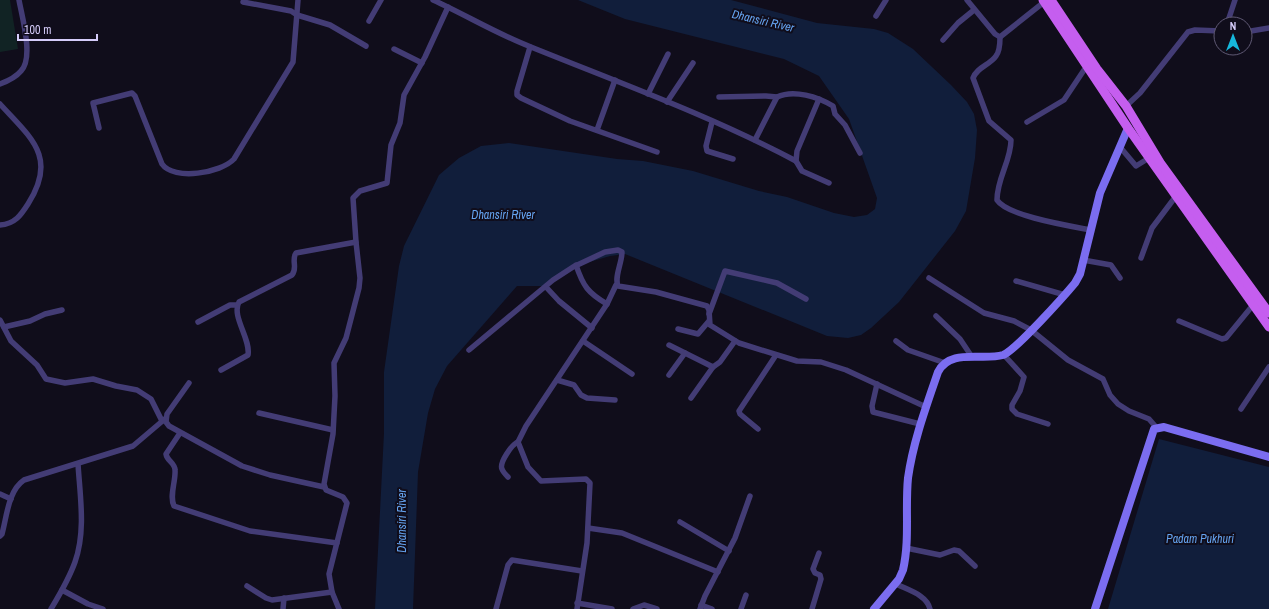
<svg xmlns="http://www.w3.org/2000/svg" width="1269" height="609" font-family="'Archivo Narrow',sans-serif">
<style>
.green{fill:#112324}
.water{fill:#111e3b}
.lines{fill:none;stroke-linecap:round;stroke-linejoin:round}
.street{stroke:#433c75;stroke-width:5.5}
.secondary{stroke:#7b6df0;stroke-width:8}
.primary{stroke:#c55eef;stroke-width:9}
.labels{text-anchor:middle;stroke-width:4;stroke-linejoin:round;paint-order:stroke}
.water-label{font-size:12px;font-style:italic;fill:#65a3ef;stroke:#100d1b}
</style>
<rect width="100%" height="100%" fill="#100d1b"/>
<polygon class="green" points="0,0 10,0 18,49 0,52"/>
<g class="water">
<polygon points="578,0 731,0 817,23 874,29 888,33 913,49 951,85 967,102 974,114 977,130 975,158 966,211 955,231 899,302 871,328 861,335 848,338 827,336 625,254 610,256 586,263 553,280 545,286 517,286 447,366 435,389 428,413 418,472 413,609 375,609 384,433 384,372 399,266 404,246 439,175 459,158 481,146 509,143 617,159 643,161 693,171 759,191 787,197 834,213 854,217 867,215 875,209 877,198 849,119 819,76 784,59 625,19"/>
<polygon points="1159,439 1269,467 1269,609 1108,609"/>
</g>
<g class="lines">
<g class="street">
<path d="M 433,0 C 466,15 497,34 531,47 C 620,83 711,116 796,161"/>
<polyline points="967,0 995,34 1000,37 1044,2"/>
<polyline points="243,2 291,11 297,15 330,25 366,46"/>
<polyline points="876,16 886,0"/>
<polyline points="369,21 381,0"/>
<polyline points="1227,24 1235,0"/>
<polyline points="1245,32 1269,28"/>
<path d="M 1000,37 C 1000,43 1000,51 996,56 C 990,65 977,67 973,78 L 989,121 L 1011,140 C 1011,161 997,178 997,200 C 1007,216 1070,226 1091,230"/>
<polyline points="943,40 958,23 974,10"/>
<polyline points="530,47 517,91 517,95 521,98 570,121 657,152"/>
<polyline points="394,49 422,63"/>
<path d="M 0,84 C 8,81 16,77 21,71 C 34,58 22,17 19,0"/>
<polyline points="648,94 668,54"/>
<polyline points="719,97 766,96 777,97"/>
<polyline points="819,99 797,151 796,161 802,171 829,183"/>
<polyline points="667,102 693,63"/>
<path d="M 0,104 C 31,138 58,157 28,204 C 21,215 15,224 0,225"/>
<polyline points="1126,106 1140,93 1188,32 1195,30 1221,31"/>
<polyline points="712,122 706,146 707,151 733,159"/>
<polyline points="1027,122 1064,100 1084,70 1088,68"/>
<path d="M 99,128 L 93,103 L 132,93 L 135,96 L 162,164 C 174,181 221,173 234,159 L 293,62 L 298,0"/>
<polyline points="597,130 615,80"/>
<path d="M 755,140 L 777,97 C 794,89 818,97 833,106 L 835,114 L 845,125 L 860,153"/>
<polyline points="1120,147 1136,166 1149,158"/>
<polyline points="1141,258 1152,228 1176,196"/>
<polyline points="1083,260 1111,265 1120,278"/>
<path d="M 576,265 C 583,286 588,293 607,304"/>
<polyline points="929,278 984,313 1014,321 1031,330 1068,360 1103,379 1110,395 1118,404 1129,411 1149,419 1156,427"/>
<polyline points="1016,281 1065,295"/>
<polyline points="546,287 559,301 592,328"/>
<polyline points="709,314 725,271 777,283 806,299"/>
<polyline points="936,316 960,339 972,357"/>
<polyline points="0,320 11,341 37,365 46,379 65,383 93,379 116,386 137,390 151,399 162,421"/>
<polyline points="1179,321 1222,339 1226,338 1253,305"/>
<polyline points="198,322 230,305 237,305"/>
<polyline points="4,327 30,321 45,314 62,310"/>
<polyline points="678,329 698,334 709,321"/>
<polyline points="583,341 632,374"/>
<polyline points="896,341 908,350 945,363"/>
<polyline points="669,345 713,367 720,362 735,341"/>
<path d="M 469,350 L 553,280 L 573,267 L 605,252 L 618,250 L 622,252 C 622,263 614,277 618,286 L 656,292 L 707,306 L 709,310 L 710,325 L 739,343 L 797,361 L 821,362 L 846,370 L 926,407"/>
<polyline points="1004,355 1024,377 1020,391 1012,405 1012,409 1017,414 1048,424"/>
<path d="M 221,370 L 248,355 C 251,339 231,316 239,302 L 292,275 C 298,268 291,260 296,253 L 356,242"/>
<polyline points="669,375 685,353"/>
<polyline points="557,380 574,385 581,395 587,398 615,400"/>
<polyline points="189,383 167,414 166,422 169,426 242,466 270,475 324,487"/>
<polyline points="877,384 872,406 873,412 920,424"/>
<polyline points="691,398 713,367"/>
<polyline points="1241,409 1269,367"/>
<polyline points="259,413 333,430"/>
<polyline points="758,429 740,414 739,411 776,355"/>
<path d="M 180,433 L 166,454 C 167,461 175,463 175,470 C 176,481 169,496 174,506 L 250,531 L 337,543"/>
<path d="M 508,477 C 506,475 503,472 502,469 C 499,463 512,444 518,442"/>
<polyline points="0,494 11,499"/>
<polyline points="680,522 729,551"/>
<polyline points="588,528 622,533 718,572"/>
<path d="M 0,536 L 2,534 C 7,516 8,491 24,480 L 133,446 L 166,418"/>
<polyline points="906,548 940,555 954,550 959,551 975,566"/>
<path d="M 896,584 C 908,590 927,595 930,609"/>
<polyline points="247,586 266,598 272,600 332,592"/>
<polyline points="62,590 88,604 103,609"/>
<polyline points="577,603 612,609"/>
<polyline points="701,605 712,609"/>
<path d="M 51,609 C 60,594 69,579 75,562 C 86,531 80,496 78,464"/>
<polyline points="283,609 284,598"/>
<polyline points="339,609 332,592 329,574 347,503 343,497 326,490 324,484 333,434 335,396 334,363 346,338 359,288 360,278 356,242 353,198 360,191 387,183 391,145 400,123 404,95 425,57 448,7"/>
<polyline points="496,609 508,565 512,560 582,571"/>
<polyline points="577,609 587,543 590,483 586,479 541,481 528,467 518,442 526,426 607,304 616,285"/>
<polyline points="633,609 644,605 657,609"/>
<polyline points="700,609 705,596 735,538 750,496"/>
<polyline points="741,609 746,595"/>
<polyline points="812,609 821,579 820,575 815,573 813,569 819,553"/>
</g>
<g class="secondary">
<path d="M 874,609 L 899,579 L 903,570 C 910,540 905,508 908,478 C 913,442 926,407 938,372 C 950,348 982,361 1003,355 C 1015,351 1065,295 1075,283 L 1080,274 L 1100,193 L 1128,128"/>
<polyline points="1095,609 1154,429 1164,427 1269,457"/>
</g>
<g class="primary">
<polyline points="1043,0 1128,128 1269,327"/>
<polyline points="1051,0 1097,69 1126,106 1161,164 1269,313"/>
</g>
</g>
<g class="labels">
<g class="water-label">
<text transform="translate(763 21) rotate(13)" y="4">Dhansiri River</text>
<text x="503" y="219">Dhansiri River</text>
<text transform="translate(402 521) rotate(-90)" y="4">Dhansiri River</text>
<text x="1200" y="543">Padam Pukhuri</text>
</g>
</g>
<g transform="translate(1233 36)"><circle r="19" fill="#100d1b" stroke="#5f5974"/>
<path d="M0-3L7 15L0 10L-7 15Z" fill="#16b7db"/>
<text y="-6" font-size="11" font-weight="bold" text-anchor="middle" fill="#d5ccfa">N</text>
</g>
<path d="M18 34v6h79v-6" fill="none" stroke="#d5ccfa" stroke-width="2"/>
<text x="24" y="34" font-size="12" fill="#d5ccfa" stroke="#100d1b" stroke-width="3" paint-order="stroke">100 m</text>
</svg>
